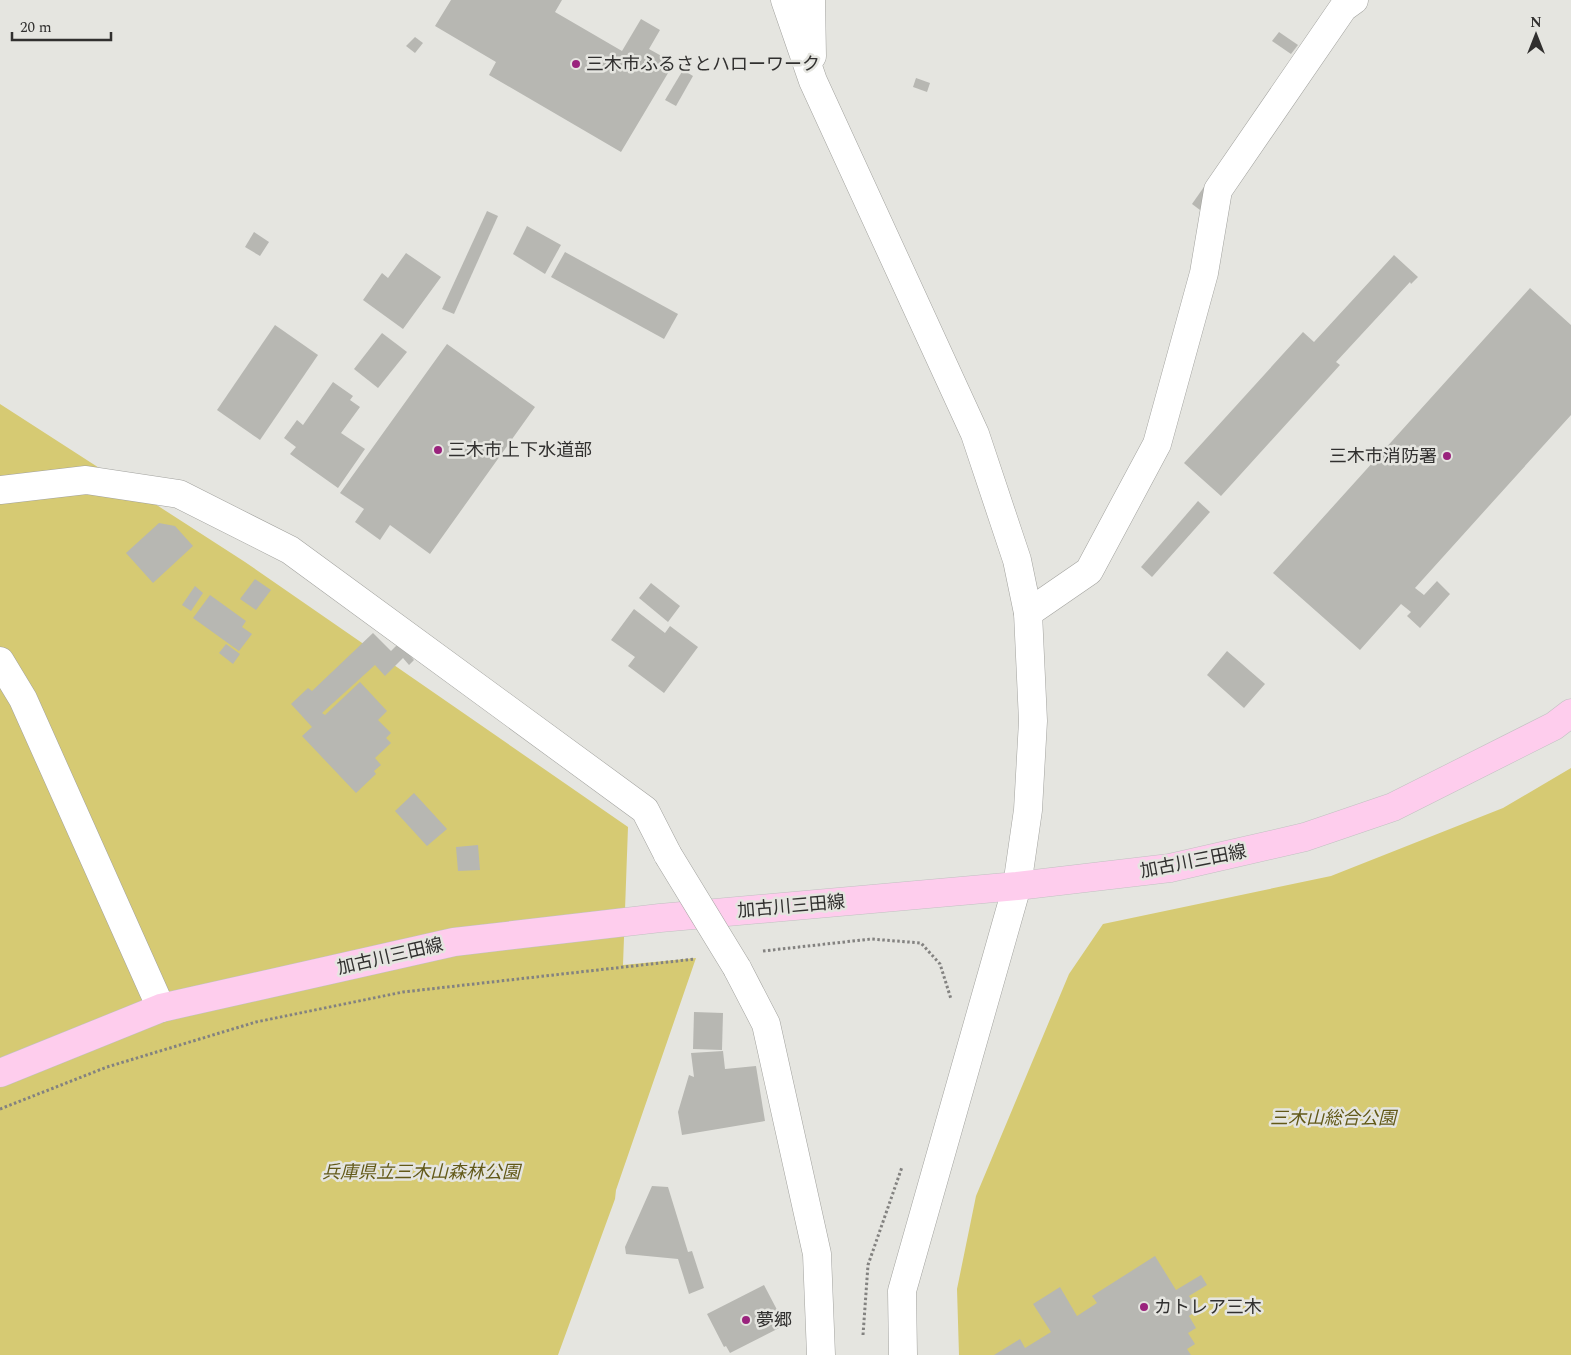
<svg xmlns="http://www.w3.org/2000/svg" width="1571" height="1355" font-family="Spectral,'Noto Sans JP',serif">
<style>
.green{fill:#d6ca73}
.building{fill:#b7b7b2}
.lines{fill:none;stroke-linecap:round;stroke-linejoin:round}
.minor-casing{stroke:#a2a29e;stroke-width:29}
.tertiary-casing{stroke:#a2a29e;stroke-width:29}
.primary-casing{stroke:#c1c1c1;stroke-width:29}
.path{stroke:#838280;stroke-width:3;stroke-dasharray:2.5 2.5;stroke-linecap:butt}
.minor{stroke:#fff;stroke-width:28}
.tertiary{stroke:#fff;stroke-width:28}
.primary{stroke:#fecded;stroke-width:28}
.minor-bridge-casing{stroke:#a2a29e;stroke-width:29;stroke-linecap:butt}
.minor-bridge{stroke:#fff;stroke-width:28}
.poi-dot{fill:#9a237d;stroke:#e5e5e0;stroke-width:2}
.labels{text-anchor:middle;stroke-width:5;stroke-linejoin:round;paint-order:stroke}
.poi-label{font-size:18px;fill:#31302f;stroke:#e5e5e0;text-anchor:start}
.street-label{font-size:18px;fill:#31302f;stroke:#e5e5e0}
.park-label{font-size:18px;font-style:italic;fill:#625918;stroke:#e5e5e0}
</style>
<rect width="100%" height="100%" fill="#e5e5e0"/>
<g class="green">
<polygon points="0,404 245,562 628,827 623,965 696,958 616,1190 615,1199 558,1355 0,1355"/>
<polygon points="1571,768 1571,1355 959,1355 957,1289 976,1196 1069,974 1103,924 1331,876 1503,808"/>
</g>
<g class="building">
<polygon points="451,0 562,0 555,12 622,51 641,19 660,30 649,49 674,63 621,152 489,75 496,62 435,26"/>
<polygon points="1279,32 1298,45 1291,54 1272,41"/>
<polygon points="415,37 423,43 415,53 406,46"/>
<polygon points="683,70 693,76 676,106 665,100"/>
<polygon points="916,78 930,83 927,92 913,87"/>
<polygon points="1206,184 1211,188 1204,213 1192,204"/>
<polygon points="487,211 498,216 454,314 442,309"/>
<polygon points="527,226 561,245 545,274 513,254"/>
<polygon points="254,232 269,242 260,256 245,247"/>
<polygon points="565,252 678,314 664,339 551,277"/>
<polygon points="406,253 441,277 403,329 363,300 382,273 388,278"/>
<polygon points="1394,255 1418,277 1411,284 1410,282 1336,362 1340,365 1221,496 1184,463 1303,332 1314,342"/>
<polygon points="1530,288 1571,325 1571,415 1415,588 1424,595 1437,581 1450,594 1420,628 1407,616 1411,612 1401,604 1360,650 1273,573"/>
<polygon points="275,325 318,355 260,440 217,410"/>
<polygon points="382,333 407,352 378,388 354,369"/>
<polygon points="447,344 535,407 430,554 390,525 380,540 355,522 364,509 340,493"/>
<polygon points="333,382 353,396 350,400 360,407 341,433 365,449 338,488 290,454 296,447 284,438 297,420 303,425"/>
<polygon points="1198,501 1210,512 1152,577 1141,567"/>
<polygon points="159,523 175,526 193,546 153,583 126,553"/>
<polygon points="255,579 271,590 256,610 240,599"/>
<polygon points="651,583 680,606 668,622 639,598"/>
<polygon points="195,586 203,593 191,611 182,605"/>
<polygon points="210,595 246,621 242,627 252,634 239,651 193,618"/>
<polygon points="634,609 665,633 670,626 698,647 664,693 628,666 635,657 611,640"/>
<polygon points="373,633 391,651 399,643 414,660 409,665 403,658 385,676 375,665 322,713 325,715 360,682 387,711 378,720 391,733 386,738 391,743 375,758 381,765 374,771 376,774 356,793 302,736 312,727 291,704 308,688 312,691"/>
<polygon points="226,644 240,654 233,664 219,653"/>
<polygon points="1227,651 1265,684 1244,708 1207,675"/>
<polygon points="414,793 447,829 427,846 395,811"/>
<polygon points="478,845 480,870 458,871 456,847"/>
<polygon points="694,1012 723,1013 722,1050 693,1049"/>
<polygon points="723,1051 725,1069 756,1066 765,1121 682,1135 678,1112 689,1075 694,1077 691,1053"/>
<polygon points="652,1186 668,1187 688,1252 692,1251 704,1288 689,1294 678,1259 626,1254 625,1247"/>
<polygon points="1155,1256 1176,1290 1201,1275 1207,1285 1189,1296 1198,1310 1189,1316 1196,1328 1188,1333 1195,1344 1187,1349 1191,1355 994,1355 1020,1339 1025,1348 1051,1332 1033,1304 1060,1287 1077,1316 1097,1303 1092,1296"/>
<polygon points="764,1285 785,1325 730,1353 726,1346 724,1347 707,1314"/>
</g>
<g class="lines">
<defs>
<g id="minor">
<polyline points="0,490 86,480 179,494 290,550 645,810 668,855"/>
<polyline points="1028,613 1089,571 1157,444 1204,273 1218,190 1343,8 1354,0"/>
<polyline points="0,661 23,699 161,1008"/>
<polyline points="737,968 766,1024 817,1254 821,1355"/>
</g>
<g id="tertiary">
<polyline points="785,0 813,81 975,434 1017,560 1028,613 1033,721 1028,810 1017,886 902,1291 903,1355"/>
<polyline points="811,0 812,56"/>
</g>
<polyline id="primary" points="0,1073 161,1008 454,942 660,918 1017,886 1170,868 1305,837 1393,807 1554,726 1571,713"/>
</defs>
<use href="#minor" class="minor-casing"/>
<use href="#tertiary" class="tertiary-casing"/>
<use href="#primary" class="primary-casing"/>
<g class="path">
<polyline points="763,951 871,939 921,943 940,964 951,999"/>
<polyline points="0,1109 107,1067 256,1022 403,992 695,959"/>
<polyline points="863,1335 868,1265 902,1167"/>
</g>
<use href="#minor" class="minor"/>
<use href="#tertiary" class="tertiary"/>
<use href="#primary" class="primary"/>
<defs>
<polyline id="minor-bridge" points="668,855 737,968"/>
</defs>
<use href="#minor-bridge" class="minor-bridge-casing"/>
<use href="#minor-bridge" class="minor-bridge"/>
</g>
<g class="poi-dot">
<circle cx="576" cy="64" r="5"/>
<circle cx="438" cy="450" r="5"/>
<circle cx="1447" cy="456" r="5"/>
<circle cx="1144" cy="1307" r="5"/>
<circle cx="746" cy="1320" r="5"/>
</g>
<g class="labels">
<g class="poi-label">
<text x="586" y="70">三木市ふるさとハローワーク</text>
<text x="448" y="456">三木市上下水道部</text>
<text x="1437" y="462" text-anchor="end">三木市消防署</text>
<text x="1154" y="1313">カトレア三木</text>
<text x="756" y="1326">夢郷</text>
</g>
<g class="street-label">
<text transform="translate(1193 861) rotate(-11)" y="6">加古川三田線</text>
<text transform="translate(791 906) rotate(-5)" y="6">加古川三田線</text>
<text transform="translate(390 956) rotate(-13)" y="6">加古川三田線</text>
</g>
<g class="park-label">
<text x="1333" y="1124">三木山総合公園</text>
<text x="421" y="1178">兵庫県立三木山森林公園</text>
</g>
</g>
<g transform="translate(1536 35)" stroke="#e5e5e0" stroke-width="4" paint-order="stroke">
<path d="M0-4L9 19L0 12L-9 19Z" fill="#31302f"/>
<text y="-8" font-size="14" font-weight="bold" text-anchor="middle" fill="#31302f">N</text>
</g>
<path d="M12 32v8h99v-8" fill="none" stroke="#31302f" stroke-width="2.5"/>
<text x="20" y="32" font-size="15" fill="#31302f" stroke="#e5e5e0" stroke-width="4" paint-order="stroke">20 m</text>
</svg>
